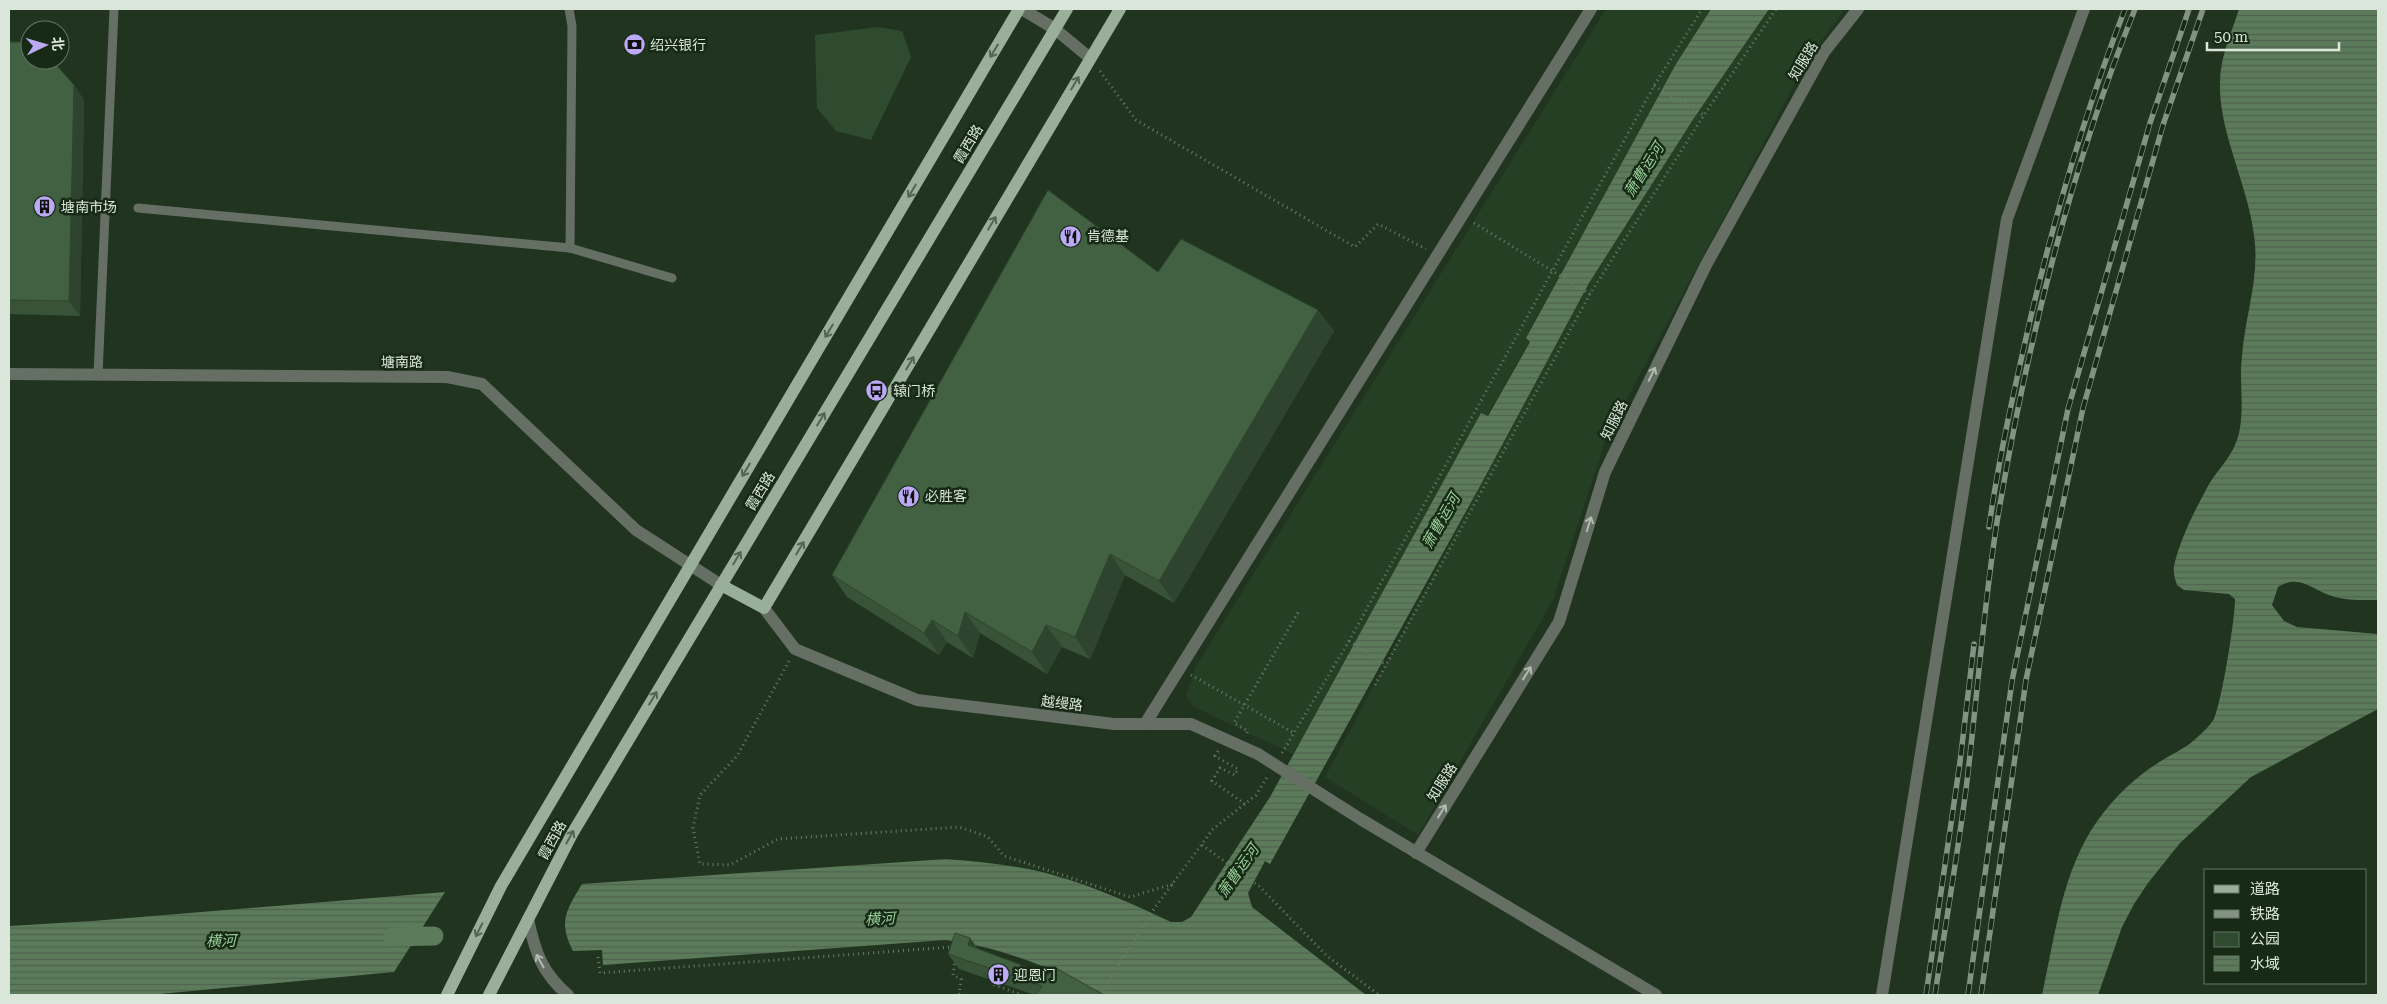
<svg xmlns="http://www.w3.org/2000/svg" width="2387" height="1004" font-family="'Roboto Serif','Noto Sans SC',serif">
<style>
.built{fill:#253f25}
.park{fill:#2f4b2f}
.water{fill:url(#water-rules)}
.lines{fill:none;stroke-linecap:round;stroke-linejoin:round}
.canal{stroke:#5b7b5b;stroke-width:19}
.path{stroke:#6b7c6b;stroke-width:3;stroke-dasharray:1 4;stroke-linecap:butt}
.service{stroke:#656f64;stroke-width:9}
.minor{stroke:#656f64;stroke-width:12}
.tertiary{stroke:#656f64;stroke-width:12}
.primary{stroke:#9aaf99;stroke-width:12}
.rail-casing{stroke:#839383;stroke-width:5.5}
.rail{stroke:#162a16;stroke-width:4;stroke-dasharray:11;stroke-linecap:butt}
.minor-bridge{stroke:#656f64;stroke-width:12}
.wall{fill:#395339}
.shaded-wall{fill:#2e442e}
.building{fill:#426142;stroke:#2e442e}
.oneway{stroke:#516651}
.oneway2{stroke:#b0bcb0}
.labels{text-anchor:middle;stroke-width:5;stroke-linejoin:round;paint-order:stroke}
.poi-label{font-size:14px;fill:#d9e6d9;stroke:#162a16;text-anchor:start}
.street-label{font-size:14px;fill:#d9e6d9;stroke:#162a16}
.water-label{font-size:15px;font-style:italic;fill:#99ce99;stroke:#162a16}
</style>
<defs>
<pattern id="water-rules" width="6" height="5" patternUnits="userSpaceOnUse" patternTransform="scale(1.25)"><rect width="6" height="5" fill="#5b7b5b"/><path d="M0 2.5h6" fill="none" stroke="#4f634f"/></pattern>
</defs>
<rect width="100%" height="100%" fill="#203420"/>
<g class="built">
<polygon points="1606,9 1711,9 1676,64 1526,337 1530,341 1487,416 1481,414 1293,754 1194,707 1186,696 1196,666"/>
<polygon points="1769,9 1845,9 1810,56 1607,436 1553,600 1418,835 1325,777 1589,283 1694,118"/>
</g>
<polygon class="park" points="878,27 902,31 911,57 871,140 836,131 817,108 815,35"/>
<g class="water">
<path d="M 1711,9 L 1769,9 L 1694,118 L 1589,283 L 1479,488 L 1270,864 L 1265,861 L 1248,893 L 1252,907 L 1366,995 L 1105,995 C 1058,970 998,946 945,940 L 603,965 L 602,950 L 573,951 C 558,921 566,911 582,884 L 946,859 C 982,862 1018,865 1053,875 C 1094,886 1132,904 1171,922 L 1182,922 L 1191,917 L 1270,797 L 1481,413 L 1488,416 L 1530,342 L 1526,338 L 1676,64 Z"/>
<path d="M 2239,9 L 2378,9 L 2378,600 C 2364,600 2349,601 2335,597 C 2312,591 2301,573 2278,587 L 2272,605 L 2284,621 L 2297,627 L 2378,634 L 2378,709 L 2251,777 L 2180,843 L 2148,883 L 2134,904 L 2122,927 L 2098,995 L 2042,995 C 2055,936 2062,870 2098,820 C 2114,798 2135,777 2158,763 C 2169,755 2183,750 2193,741 C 2200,735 2209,727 2214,719 C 2222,701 2235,619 2235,599 L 2229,594 L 2184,590 L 2177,585 C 2175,579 2173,572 2174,566 C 2180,539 2195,510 2208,486 C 2221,464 2235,456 2240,428 C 2244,404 2239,379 2242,356 C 2245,317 2258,283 2255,244 C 2251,190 2218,133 2220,82 C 2220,57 2232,32 2239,9 Z"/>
<polygon points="445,892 394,972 149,995 9,995 9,926 92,921"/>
</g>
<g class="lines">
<polyline class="canal" points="393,937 434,936"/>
<g class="path">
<polyline points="1100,71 1136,120 1355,247 1378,224 1426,249"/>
<polyline points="1654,86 1704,115"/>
<polyline points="1474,223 1590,294"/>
<polyline points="1349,641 1386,665"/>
<polyline points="789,661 737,756 700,795 693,828 700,864 730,865 778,839 959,827 988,837 1004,856 1130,897 1173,884"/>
<polyline points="1191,675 1294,733"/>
<polyline points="1375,685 1590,294 1704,115 1776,9"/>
<polyline points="1247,733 1248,731 1234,723 1300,609"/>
<polyline points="1218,751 1215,756 1238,769 1235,775 1220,768 1212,781 1245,804"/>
<polyline points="1282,753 1349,641 1654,86 1702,9"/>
<polyline points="1202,845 1259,886 1327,956 1379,995"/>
<polyline points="598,957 600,973 952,947"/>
<polyline points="955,959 953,975 961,979 959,994 961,995"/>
<polyline points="996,977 992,984 1022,995"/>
<polyline points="1100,995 1156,906 1213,829 1256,795 1267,777"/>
</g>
<g class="service">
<polyline points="569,9 572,26 570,248"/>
<polyline points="138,208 570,248 672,278"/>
<polyline points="98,375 114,9"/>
</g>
<g class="minor">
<polyline points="9,374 447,377 482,384 636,530 721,585"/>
<polyline points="764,608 795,649 917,700 1114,724 1191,724 1258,754"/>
<polyline points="1145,724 1591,9"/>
<polyline points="1362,820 1656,995"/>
<polyline points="1416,853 1559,622 1605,472 1706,265 1824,52 1858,9"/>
<polyline points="1882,995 2007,219 2084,9"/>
</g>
<g class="tertiary">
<polyline points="1022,9 1055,29 1090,58"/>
<path d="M 528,919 C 535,952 542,973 568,995"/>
</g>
<g class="primary">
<polyline points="721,585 764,608 1120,9"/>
<polyline points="447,995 501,886 1019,9"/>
<polyline points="489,995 572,834 1067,9"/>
</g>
<defs>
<g id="rail">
<path d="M 1989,527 C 1999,456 2015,386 2031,316 C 2056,211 2086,109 2125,9"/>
<polyline points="1926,995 1960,762 1974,644"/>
<path d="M 1935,995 C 1945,927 1957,858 1966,789 C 1977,701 1983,611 1997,522 C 2026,348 2069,173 2135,9"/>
<polyline points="1968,995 2012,681 2068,409 2150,123 2189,9"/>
<polyline points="1981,995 2026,680 2083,408 2163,125 2203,9"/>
</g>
</defs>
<use href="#rail" class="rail-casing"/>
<use href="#rail" class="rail"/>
<polyline class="minor-bridge" points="1258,754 1362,820"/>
</g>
<g class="wall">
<polygon points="9,42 74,85 84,100 80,316 9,314"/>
<polygon points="1158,272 1318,310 1334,331 1174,603 1125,575 1090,659 1062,647 1047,674 980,633 973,658 947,642 939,655 847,597 832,575"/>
<polygon points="970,938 978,949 1048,975 1104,995 1035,995 959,969 948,954"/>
</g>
<g class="shaded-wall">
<polygon points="74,85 84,100 80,316 69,301"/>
<polygon points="1318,310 1334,331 1174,603 1159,581"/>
<polygon points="1110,554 1125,575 1090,659 1075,637"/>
<polygon points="965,612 980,633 973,658 958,636"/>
<polygon points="932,620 947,642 939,655 924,633"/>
<polygon points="1046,625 1062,647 1047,674 1032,652"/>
<polygon points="970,938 980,953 968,945"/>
</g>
<g class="building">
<polygon points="9,42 30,42 30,60 52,60 74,85 69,301 9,300"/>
<polygon points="1048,190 1158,272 1181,239 1318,310 1159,581 1110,554 1075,637 1046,625 1032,652 965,612 958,636 932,620 924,633 832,575"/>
<polygon points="955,933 970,938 968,945 1048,975 1054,967 1104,995 1036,995 1042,986 948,954"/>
</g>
<defs><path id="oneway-shaft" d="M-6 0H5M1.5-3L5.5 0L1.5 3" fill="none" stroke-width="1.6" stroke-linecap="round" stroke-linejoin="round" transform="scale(1.25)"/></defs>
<g class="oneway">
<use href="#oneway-shaft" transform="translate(994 51) rotate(121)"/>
<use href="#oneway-shaft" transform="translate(1075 83) rotate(-59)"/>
<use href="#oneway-shaft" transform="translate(912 191) rotate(121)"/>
<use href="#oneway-shaft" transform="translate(992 223) rotate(-59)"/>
<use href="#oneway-shaft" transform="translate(829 331) rotate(121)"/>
<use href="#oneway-shaft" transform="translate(910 363) rotate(-59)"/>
<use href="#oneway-shaft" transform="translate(821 419) rotate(-59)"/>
<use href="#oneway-shaft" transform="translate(746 470) rotate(121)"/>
<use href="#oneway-shaft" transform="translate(800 548) rotate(-59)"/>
<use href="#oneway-shaft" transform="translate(737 558) rotate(-59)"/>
<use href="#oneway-shaft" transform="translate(653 698) rotate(-59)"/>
<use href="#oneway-shaft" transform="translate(570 837) rotate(-61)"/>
<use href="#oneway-shaft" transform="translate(479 930) rotate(117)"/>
</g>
<g class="oneway2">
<use href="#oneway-shaft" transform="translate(1652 374) rotate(-64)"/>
<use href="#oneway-shaft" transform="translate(1589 524) rotate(-73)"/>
<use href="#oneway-shaft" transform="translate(1527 673) rotate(-58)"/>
<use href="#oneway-shaft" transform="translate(1442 811) rotate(-58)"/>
<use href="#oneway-shaft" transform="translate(540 961) rotate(-119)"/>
</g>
<defs>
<symbol id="bank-disc" viewBox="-11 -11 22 22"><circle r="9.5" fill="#bcaaf6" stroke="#162a16"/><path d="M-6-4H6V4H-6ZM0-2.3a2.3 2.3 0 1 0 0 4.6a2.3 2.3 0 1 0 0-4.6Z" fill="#111"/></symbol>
<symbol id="building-disc" viewBox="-11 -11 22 22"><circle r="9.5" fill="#bcaaf6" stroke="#162a16"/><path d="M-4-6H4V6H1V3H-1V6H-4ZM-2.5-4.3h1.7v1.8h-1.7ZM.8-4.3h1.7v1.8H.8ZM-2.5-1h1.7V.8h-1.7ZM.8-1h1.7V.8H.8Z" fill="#111"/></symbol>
<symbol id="restaurant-disc" viewBox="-11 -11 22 22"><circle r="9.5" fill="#bcaaf6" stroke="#162a16"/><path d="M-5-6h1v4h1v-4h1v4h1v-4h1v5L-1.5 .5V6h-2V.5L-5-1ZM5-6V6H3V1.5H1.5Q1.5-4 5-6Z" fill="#111"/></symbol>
<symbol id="bus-disc" viewBox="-11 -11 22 22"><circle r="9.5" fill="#bcaaf6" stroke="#162a16"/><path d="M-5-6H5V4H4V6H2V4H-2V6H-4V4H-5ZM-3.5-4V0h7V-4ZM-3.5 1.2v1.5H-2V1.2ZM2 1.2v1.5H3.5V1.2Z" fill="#111"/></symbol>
</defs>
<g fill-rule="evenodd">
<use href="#bank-disc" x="622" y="32" width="25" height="25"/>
<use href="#building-disc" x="32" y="194" width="25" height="25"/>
<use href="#restaurant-disc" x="1058" y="224" width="25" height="25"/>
<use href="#bus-disc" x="864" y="378" width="25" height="25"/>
<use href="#restaurant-disc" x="896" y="484" width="25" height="25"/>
<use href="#building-disc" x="986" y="962" width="25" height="25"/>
</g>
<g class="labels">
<g class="poi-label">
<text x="650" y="50">绍兴银行</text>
<text x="61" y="212">塘南市场</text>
<text x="1087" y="241">肯德基</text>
<text x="893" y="396">辕门桥</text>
<text x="925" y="501">必胜客</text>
<text x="1014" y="980">迎恩门</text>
</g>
<g class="street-label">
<text transform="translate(1803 61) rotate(-59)" y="5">知服路</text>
<text transform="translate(968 144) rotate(-59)" y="5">霞西路</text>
<text transform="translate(402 362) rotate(-1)" y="5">塘南路</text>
<text transform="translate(1614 420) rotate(-64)" y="5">知服路</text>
<text transform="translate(760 491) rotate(-59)" y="5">霞西路</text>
<text transform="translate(1062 703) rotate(7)" y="5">越缦路</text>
<text transform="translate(1442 782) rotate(-58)" y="5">知服路</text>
<text transform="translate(552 840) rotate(-61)" y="5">霞西路</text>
</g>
<g class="water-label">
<text transform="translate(1644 170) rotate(-58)" y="5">萧曹运河</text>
<text transform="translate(1441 521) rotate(-60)" y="5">萧曹运河</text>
<text transform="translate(1238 871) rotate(-55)" y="5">萧曹运河</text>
<text transform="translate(880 919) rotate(-3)" y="5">横河</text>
<text transform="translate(221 941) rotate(-1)" y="5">横河</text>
</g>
</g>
<rect width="2387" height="1004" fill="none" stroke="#d9e6d9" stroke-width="20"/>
<rect x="2204" y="869" width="162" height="115" fill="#162a16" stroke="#647564"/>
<rect x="2214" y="885" width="25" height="8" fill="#9aaf99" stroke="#647564"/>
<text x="2250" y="894" font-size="15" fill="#d9e6d9">道路</text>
<rect x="2214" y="910" width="25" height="8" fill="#839383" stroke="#647564"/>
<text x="2250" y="919" font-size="15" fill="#d9e6d9">铁路</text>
<rect x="2214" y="932" width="25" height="15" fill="#2f4b2f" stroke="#647564"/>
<text x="2250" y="944" font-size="15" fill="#d9e6d9">公园</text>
<rect x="2214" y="956" width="25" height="15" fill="url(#water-rules)" stroke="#647564"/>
<text x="2250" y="969" font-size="15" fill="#d9e6d9">水域</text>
<g transform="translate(45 45) rotate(85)"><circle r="24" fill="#162a16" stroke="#647564"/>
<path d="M0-4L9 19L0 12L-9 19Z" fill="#bcaaf6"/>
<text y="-8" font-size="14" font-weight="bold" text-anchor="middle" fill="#d9e6d9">北</text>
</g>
<path d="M2207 42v8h132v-8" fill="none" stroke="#d9e6d9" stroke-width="2.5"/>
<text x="2214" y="42" font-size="15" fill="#d9e6d9" stroke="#162a16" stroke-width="4" paint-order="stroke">50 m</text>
</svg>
